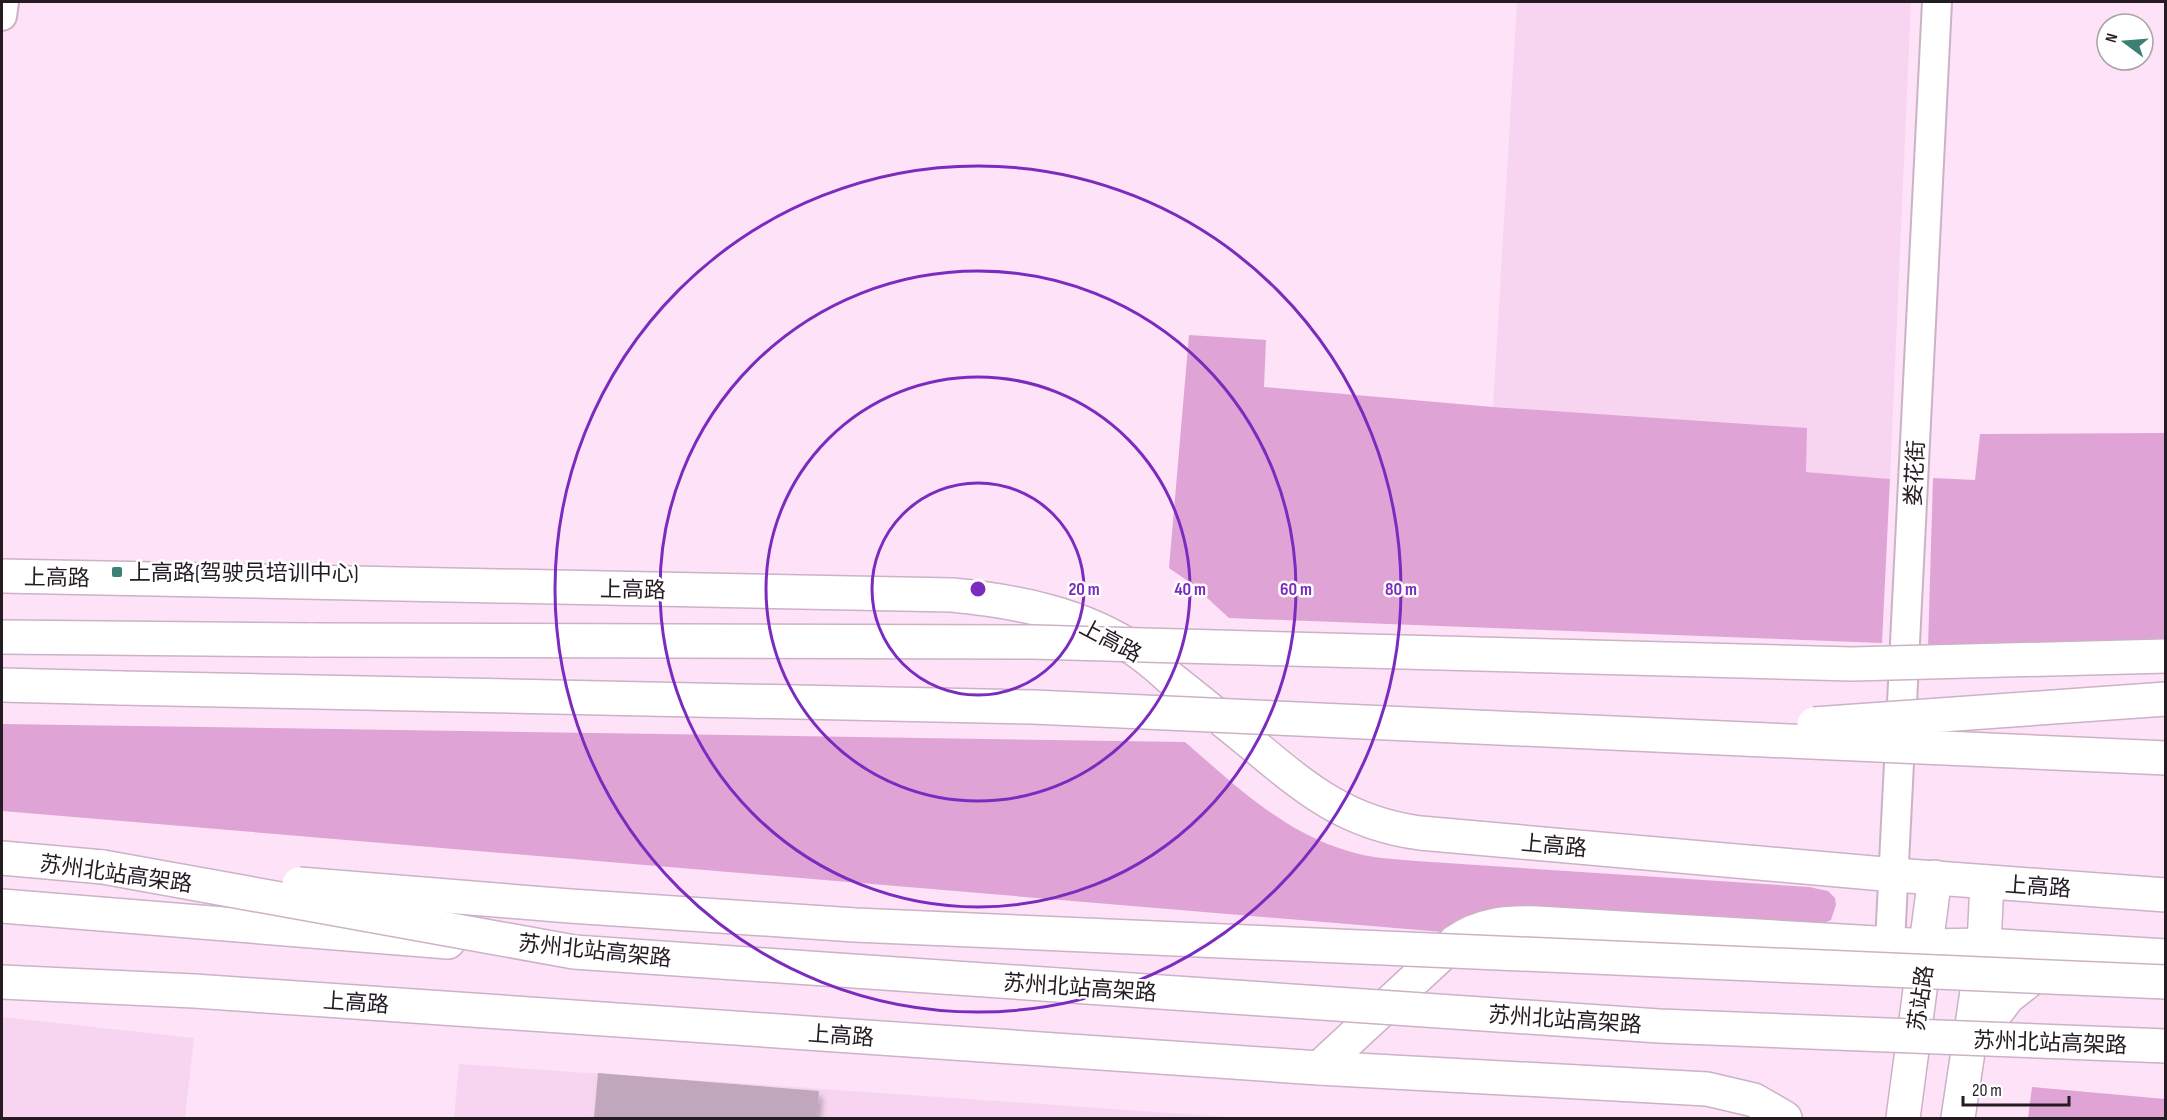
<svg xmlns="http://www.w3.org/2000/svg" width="2167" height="1120" font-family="'Sofia Sans Condensed','Noto Sans SC',sans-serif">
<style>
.built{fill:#f7d5f0}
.green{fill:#dfa4d5}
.building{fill:#c1a7bc;filter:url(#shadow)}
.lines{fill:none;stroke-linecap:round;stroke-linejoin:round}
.minor-casing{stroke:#cbb2c6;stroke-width:32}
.secondary-casing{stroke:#cbb2c6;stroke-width:36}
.primary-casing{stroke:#cbb2c6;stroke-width:36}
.trunk-casing{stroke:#cbb2c6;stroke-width:36}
.minor{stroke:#fff;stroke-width:28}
.secondary{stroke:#fff;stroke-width:33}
.primary{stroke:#fff;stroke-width:33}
.trunk{stroke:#fff;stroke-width:33}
.trunk-bridge-casing{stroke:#cbb2c6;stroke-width:36;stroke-linecap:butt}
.trunk-bridge{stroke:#fff;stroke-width:33}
.ring{fill:none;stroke:#7b2cbf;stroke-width:3}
.poi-dot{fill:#3a8075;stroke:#fff;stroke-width:2}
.labels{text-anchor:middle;stroke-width:5;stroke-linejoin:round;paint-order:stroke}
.street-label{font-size:22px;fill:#241b23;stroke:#fff}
.poi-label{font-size:22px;fill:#241b23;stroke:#fff;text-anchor:start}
.centre{fill:#7b2cbf;stroke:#fff;stroke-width:3}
.ring-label{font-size:18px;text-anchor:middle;font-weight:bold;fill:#7b2cbf;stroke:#fff;stroke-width:5;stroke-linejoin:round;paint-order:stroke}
</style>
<defs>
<filter id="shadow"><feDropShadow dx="3.5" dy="6" stdDeviation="3" flood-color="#0004"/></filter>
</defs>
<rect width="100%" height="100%" fill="#fde2f8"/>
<g class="built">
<polygon points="1517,2 1911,2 1890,479 1805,472 1807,428 1493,407"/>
<polygon points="2,1017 194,1038 185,1118 2,1118"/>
<polygon points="459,1064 1243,1118 454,1118"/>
</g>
<g class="green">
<polygon points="1189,335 1266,340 1264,387 1493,407 1807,428 1806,472 1890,479 1882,643 1229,618 1192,584 1169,568"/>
<polygon points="2165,433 2165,640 1928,648 1933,478 1975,480 1980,434"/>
<path d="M 2,724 L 1185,742 C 1235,785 1283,832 1348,851 C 1369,858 1393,859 1416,861 L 1809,887 L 1828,891 L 1835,898 L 1836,905 L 1831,920 L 1824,923 L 1554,910 L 1443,932 L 2,811 Z"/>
<polygon points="2032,1087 2165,1099 2165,1118 2028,1118"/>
</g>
<polygon class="building" points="598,1073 819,1091 817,1118 594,1118"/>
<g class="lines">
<defs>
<g id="minor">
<polyline points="2,16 4,2"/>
<polyline points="1890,943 1937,2"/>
</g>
<g id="secondary">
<polyline points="1903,1118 1935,877"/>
<polyline points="1958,1118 1984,945 1987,882"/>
</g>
<g id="primary">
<path d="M 2,576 L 952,595 C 1016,601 1083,614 1137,651 C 1149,659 1159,668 1169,677 C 1197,699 1224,721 1251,743 C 1306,789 1346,823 1420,833 L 1895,875 L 2166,895"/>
<polyline points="2,982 194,991 1319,1068 1707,1089 1754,1100 1785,1118"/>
<polyline points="1969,1048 2008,997 2050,964"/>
<path d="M 1319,1068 L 1455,942 C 1480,924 1507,922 1537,923 L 1927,946 L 1984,945 L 2166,956"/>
</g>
<g id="trunk">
<polyline points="2,637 313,640"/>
<polyline points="2,685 121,688"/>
<polyline points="2,858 103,867"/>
<polyline points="2,906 448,942"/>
</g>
</defs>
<use href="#minor" class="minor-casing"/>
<use href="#secondary" class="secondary-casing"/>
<use href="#primary" class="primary-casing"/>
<use href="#trunk" class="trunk-casing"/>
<use href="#minor" class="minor"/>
<use href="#secondary" class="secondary"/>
<use href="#primary" class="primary"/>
<use href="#trunk" class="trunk"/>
<defs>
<g id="trunk-bridge">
<polyline points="313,640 1032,642 1852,664 2166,656"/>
<polyline points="121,688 1033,707 2166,758"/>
<polyline points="1814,724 2166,699"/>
<polyline points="103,867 574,952 1659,1026 2166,1046"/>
<polyline points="299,884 570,906 855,925 2166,982"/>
</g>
</defs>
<use href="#trunk-bridge" class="trunk-bridge-casing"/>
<use href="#trunk-bridge" class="trunk-bridge"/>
</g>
<g class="ring">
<circle cx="978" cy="589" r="106"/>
<circle cx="978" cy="589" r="212"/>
<circle cx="978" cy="589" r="318"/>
<circle cx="978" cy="589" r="423"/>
</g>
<rect class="poi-dot" x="111" y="566" width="12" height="12" rx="3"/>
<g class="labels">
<g class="street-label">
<text transform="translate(1914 473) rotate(-87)" y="8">娄花街</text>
<text transform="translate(57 577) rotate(1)" y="8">上高路</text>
<text transform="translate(633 589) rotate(1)" y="8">上高路</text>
<text transform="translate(1111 640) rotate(28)" y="8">上高路</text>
<text transform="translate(1554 845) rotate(5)" y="8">上高路</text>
<text transform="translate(116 873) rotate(8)" y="8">苏州北站高架路</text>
<text transform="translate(2038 886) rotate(4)" y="8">上高路</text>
<text transform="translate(595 950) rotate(6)" y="8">苏州北站高架路</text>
<text transform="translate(1080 987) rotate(4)" y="8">苏州北站高架路</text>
<text transform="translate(1920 998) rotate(-82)" y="8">苏站路</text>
<text transform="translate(356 1002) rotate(4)" y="8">上高路</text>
<text transform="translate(1565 1019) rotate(4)" y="8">苏州北站高架路</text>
<text transform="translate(841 1035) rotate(4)" y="8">上高路</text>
<text transform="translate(2050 1042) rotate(2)" y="8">苏州北站高架路</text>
</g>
<g class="poi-label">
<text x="129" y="580">上高路(驾驶员培训中心)</text>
</g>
</g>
<circle cx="978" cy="589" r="9" class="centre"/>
<g class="ring-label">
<text x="1084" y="595">20 m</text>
<text x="1190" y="595">40 m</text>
<text x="1296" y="595">60 m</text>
<text x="1401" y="595">80 m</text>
</g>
<rect width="2167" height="1120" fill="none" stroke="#241b23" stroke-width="6"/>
<g transform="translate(2125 42) rotate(286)"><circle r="28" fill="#ffffff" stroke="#a7a4a7" stroke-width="1.5"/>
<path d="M0-4.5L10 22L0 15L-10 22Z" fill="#3a8075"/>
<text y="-9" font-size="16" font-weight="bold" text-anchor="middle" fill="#241b23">N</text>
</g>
<path d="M1963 1096v9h106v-9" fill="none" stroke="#241b23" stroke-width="3"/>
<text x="1972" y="1096" font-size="18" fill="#241b23" stroke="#ffffff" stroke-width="4.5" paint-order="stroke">20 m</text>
</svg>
